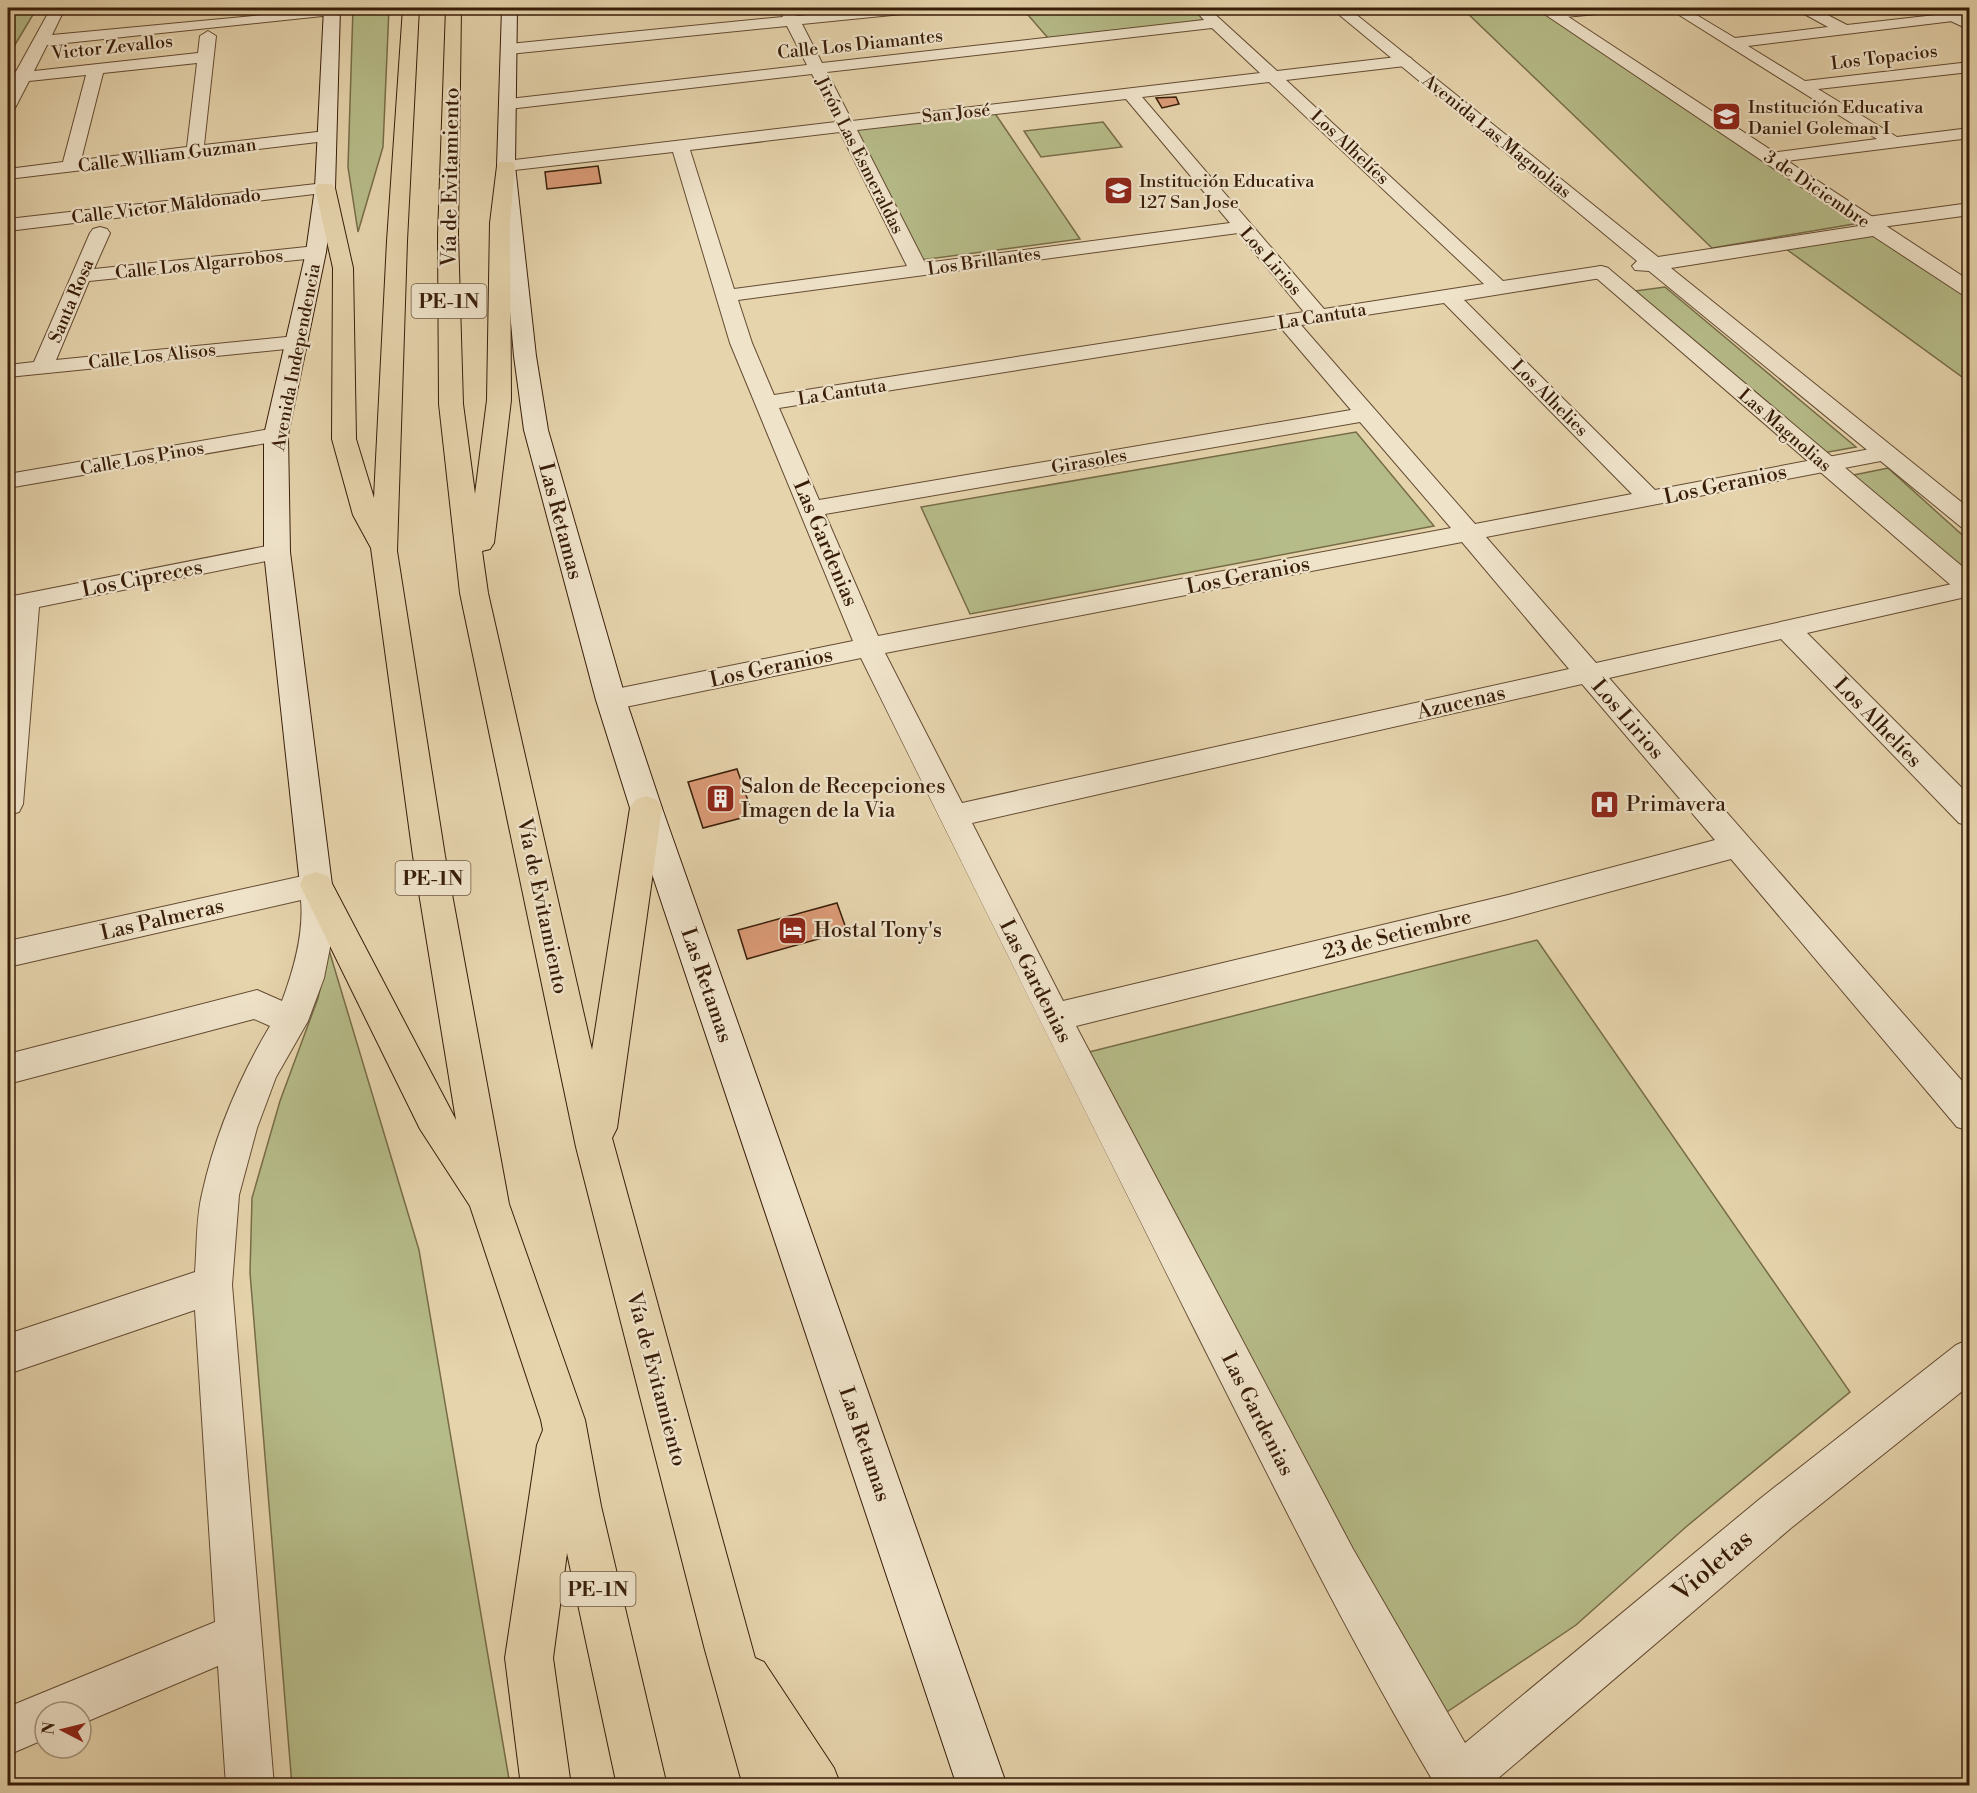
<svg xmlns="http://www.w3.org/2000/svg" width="1977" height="1793" font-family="'Libre Bodoni',serif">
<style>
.green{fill:#b6bc89;stroke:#776c48;stroke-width:1.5}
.building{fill:#db9b77;stroke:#381d08;stroke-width:1.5}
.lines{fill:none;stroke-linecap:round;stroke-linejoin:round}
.minor-casing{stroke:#644b31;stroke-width:2}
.tertiary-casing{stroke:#644b31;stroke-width:2}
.secondary-casing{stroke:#381d08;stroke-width:2}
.motorway-casing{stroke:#381d08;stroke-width:2}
.minor{fill:#efe3ca;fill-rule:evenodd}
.tertiary{fill:#efe3ca;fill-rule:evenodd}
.secondary{fill:#efe3ca;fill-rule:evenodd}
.motorway{fill:#e6d4ad;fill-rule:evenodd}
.rail-casing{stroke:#381d08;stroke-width:4}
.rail{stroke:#efe3ca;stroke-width:2;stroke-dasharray:7;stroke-linecap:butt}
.labels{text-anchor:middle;stroke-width:4.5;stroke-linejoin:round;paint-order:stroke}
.far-street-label{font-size:18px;fill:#381d08;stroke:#efe3ca}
.far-poi-label{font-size:18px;fill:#381d08;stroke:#efe3ca;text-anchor:start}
.shield{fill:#efe3ca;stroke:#6f5842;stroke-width:1.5}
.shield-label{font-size:20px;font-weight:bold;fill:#381d08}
.street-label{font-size:21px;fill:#381d08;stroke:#efe3ca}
.poi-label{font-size:21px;fill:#381d08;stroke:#efe3ca;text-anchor:start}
.near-street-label{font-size:26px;fill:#381d08;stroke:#efe3ca}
</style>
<rect width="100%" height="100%" fill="#e6d4ad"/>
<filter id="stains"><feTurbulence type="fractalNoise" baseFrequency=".00333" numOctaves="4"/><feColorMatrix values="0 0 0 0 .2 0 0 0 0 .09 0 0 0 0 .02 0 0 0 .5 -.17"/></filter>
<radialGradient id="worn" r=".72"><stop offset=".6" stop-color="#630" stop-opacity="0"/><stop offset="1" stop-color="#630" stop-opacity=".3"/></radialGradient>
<g class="green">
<polygon points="8,8 37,8 13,48 8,49"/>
<polygon points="353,8 389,8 383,147 358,232 348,167"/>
<polygon points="1022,8 1193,8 1206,20 1048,38"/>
<polygon points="1462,8 1537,8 1860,223 1712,248"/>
<polygon points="994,112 1080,239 921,260 856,129"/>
<polygon points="1103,122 1122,147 1041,157 1024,131"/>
<polygon points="1871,232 1969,299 1969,382 1782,246"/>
<polygon points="1665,287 1856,447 1823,453 1635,291"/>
<polygon points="1356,432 1434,526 970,614 921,507"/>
<polygon points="1888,468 1969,541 1969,574 1853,478 1854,475"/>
<polygon points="1537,940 1850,1392 1687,1526 1576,1625 1438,1718 1085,1053"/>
<polygon points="329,950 419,1250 510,1785 292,1786 250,1273 252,1198 280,1101 318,998"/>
</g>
<g class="building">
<polygon points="1176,97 1179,104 1162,108 1156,98"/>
<polygon points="598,166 601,183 547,189 545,172"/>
<polygon points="737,769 753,815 703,828 688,782"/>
<polygon points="837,903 847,931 747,959 738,930"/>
</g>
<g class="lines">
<defs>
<g id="minor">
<path d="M 51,8 L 65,8 L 52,35 L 337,8 L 339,11 L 332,15 L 47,45 L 34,71 L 198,53 L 200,36 L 208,31 L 216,36 L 204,145 L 326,131 L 332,132 L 335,136 L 332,140 L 326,141 L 8,179 L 8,169 L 63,162 L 86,75 L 29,81 L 14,110 L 8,111 L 8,91 L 13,77 ZM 197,63 L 187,147 L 81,160 L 103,73 Z"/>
<path d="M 779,8 L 793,8 L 797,16 L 882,8 L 929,8 L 922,12 L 802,24 L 822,63 L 1204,20 L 1195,10 L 1196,8 L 1208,8 L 1277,71 L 1405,56 L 1411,58 L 1413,61 L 1405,66 L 1286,80 L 1503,281 L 1601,266 L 1608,268 L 1611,272 L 1608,276 L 1601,278 L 1464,300 L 1655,490 L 1886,446 L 1894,448 L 1898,453 L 1894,458 L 1886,460 L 1486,537 L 1596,663 L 1970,580 L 1970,596 L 1807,633 L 1970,796 L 1970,826 L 1959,823 L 1781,639 L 1609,678 L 1970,1090 L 1970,1131 L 1957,1127 L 1731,859 L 1508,919 L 1076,1026 L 1353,1549 L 1465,1743 L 1761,1498 L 1956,1345 L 1970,1339 L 1970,1385 L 1791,1528 L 1489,1786 L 1436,1786 C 1348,1638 1272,1483 1195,1330 C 1082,1106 971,882 861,658 L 611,710 L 601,707 L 597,700 L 601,693 L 611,690 L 853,641 L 730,343 L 673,152 L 506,171 L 500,170 L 497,166 L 500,162 L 506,161 L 836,122 L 812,74 L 509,109 L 501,104 L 509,99 L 807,65 L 787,26 L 509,54 L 501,49 L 509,44 L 783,17 ZM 1212,28 L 1260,73 L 852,121 L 827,72 ZM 1269,82 L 1484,284 L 1324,309 L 1142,97 ZM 1126,99 L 1230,223 L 925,263 L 857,130 ZM 840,132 L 907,266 L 734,289 L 690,150 ZM 1238,233 L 1304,312 L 774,395 L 752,343 L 738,300 ZM 1444,303 L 1632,494 L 1475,524 L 1301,325 ZM 1281,328 L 1351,410 L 819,500 L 779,408 ZM 1360,422 L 1451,528 L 878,636 L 825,514 ZM 1462,542 L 1569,669 L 962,803 L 885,653 ZM 1582,684 L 1715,840 L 1508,895 L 1063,1001 L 972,823 Z"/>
<polygon points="1576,8 1624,8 1617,12 1555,18 1548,14 1555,10"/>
<polygon points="1668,8 1685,8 1735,38 1828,27 1799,11 1797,8 1814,8 1847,25 1953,13 1958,14 1960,17 1958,20 1953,21 1748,46 1805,81 1970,62 1970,72 1818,89 1897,137 1970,128 1970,138 1770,163 1764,162 1761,158 1764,154 1770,153 1877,139"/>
<polygon points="325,183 331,184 334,188 331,192 8,231 8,219"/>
<polygon points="1970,203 1970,215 1867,229 1860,227 1858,223 1860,219 1867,217"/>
<polygon points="100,227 107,229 110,233 94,269 316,246 323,248 326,252 323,256 316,258 89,281 56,360 296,336 303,338 307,342 303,346 296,348 8,377 8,365 34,362 90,233 93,229"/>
<polygon points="276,428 284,430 287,435 284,440 8,488 8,474"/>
<polygon points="277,544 286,547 290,552 286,557 39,607 23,804 19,812 8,815 8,664 13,612 8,613 8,597"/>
<path d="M 316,873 L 327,876 L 332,885 L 335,922 L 324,978 L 308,1021 L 276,1077 L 257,1128 L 239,1195 L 232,1285 L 274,1786 L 226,1786 L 218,1666 L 81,1724 L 81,1712 L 45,1712 L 45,1739 L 8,1755 L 8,1707 L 215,1622 L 195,1310 L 8,1374 L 8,1334 L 195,1272 C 197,1247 196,1219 202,1194 C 215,1135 239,1078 270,1026 L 254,1019 L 8,1084 L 8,1054 L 257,990 L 282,1001 C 294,969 304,934 301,900 L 8,967 L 8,941 Z"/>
</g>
<g id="tertiary">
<polygon points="1331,8 1348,8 1658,257 1859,226 1540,11 1538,8 1555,8 1970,281 1970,297 1963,295 1873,236 1671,268 1970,509 1970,530 1961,527 1649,271 1635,270 1632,266 1637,261"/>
<polygon points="1927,8 1945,8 1970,19 1970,30 1929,11"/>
<polygon points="1601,266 1608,268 1970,573 1970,595 1960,593 1594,276 1591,272 1594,268"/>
</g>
<g id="secondary">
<polygon points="324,8 340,8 335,188 326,252 288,435 290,552 332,885 328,894 316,898 304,894 300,885 264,552 264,435 306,252 315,188"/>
<polygon points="502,8 517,8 515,166 536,356 548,430 626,700 662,808 1007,1786 957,1786 630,808 596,700 524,430 514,356 497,166"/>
</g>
<g id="motorway">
<polygon points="403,8 419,8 407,241 397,551 445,856 509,1204 585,1420 601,1506 667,1786 617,1786 567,1553 553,1658 571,1786 521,1786 505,1658 537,1445 543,1430 541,1420 470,1206 420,1129 300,885 304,876 316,872 328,876 456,1120 413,856 371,548 353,515 332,439 333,268 315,188 318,184 332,184 335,188 353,268 356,439 374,498 387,241"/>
<polygon points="446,8 461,8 458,235 463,404 475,494 487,400 490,223 497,166 499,162 513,162 515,166 510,223 511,400 494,543 490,549 482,551 488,593 592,1050 630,808 635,800 646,796 657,800 662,808 617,1128 612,1138 755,1658 764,1662 834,1768 841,1786 743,1786 705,1650 576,1147 460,593 439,404 438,235"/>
</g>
</defs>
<use href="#minor" class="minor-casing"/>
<use href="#tertiary" class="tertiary-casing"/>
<use href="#secondary" class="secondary-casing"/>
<use href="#motorway" class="motorway-casing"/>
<use href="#minor" class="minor"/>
<use href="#tertiary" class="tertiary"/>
<use href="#secondary" class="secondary"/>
<use href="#motorway" class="motorway"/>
<defs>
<polyline id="rail" points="1967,8 1970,9"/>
</defs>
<use href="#rail" class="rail-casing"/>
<use href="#rail" class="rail"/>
</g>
<defs>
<symbol id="school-square" viewBox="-11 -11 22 22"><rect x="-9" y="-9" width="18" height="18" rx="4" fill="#8f2418" stroke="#efe3ca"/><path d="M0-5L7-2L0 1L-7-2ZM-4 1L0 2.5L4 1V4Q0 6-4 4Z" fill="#fff"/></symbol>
<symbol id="building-square" viewBox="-11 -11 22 22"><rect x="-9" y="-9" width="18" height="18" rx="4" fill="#8f2418" stroke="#efe3ca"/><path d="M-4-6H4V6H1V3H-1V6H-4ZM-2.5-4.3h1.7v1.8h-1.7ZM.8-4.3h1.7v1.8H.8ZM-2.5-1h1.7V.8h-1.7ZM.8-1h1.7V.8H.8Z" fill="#fff"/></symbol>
<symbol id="hospital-square" viewBox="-11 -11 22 22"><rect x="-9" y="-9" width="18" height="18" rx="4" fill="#8f2418" stroke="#efe3ca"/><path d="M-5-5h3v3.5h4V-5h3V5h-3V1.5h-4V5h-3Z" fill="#fff"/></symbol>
<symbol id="hotel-square" viewBox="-11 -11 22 22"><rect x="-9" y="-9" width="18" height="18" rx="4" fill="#8f2418" stroke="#efe3ca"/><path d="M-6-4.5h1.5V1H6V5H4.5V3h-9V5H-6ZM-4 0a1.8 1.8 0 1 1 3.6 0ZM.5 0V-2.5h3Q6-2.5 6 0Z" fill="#fff"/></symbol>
</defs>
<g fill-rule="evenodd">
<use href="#school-square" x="1710" y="100" width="33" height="33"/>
<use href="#school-square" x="1102" y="174" width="33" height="33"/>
<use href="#building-square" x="704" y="782" width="33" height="33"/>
<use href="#hospital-square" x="1588" y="788" width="33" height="33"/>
<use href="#hotel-square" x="776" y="914" width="33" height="33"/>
</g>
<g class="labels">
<g class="far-street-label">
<text transform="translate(860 44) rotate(-6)" y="6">Calle Los Diamantes</text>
<text transform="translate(112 47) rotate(-6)" y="6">Victor Zevallos</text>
<text transform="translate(1884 57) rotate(-7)" y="6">Los Topacios</text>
<text transform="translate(956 113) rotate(-6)" y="6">San José</text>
<text transform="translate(1497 136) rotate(39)" y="6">Avenida Las Magnolias</text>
<text transform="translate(1350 147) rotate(43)" y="6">Los Alhelíes</text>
<text transform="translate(167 155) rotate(-7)" y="6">Calle William Guzman</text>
<text transform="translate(860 155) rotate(63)" y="6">Jirón Las Esmeraldas</text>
<text transform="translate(1817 189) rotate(34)" y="6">3 de Diciembre</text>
<text transform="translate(166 206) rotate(-7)" y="6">Calle Victor Maldonado</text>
<text transform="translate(984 261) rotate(-8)" y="6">Los Brillantes</text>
<text transform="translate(1271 261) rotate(49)" y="6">Los Lirios</text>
<text transform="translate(199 264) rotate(-6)" y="6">Calle Los Algarrobos</text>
<text transform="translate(71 301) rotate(-67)" y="6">Santa Rosa</text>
<text transform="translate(1322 316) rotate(-9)" y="6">La Cantuta</text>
<text transform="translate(152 356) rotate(-6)" y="6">Calle Los Alisos</text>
<text transform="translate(296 357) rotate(-79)" y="6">Avenida Independencia</text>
<text transform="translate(842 392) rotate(-9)" y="6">La Cantuta</text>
<text transform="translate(1550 398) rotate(45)" y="6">Los Alhelies</text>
<text transform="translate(1785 430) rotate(41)" y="6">Las Magnolias</text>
<text transform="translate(142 458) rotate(-10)" y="6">Calle Los Pinos</text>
<text transform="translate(1089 461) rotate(-10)" y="6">Girasoles</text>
</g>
<g class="far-poi-label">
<text x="1748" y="113">Institución Educativa<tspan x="1748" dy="21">Daniel Goleman I</tspan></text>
<text x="1139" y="187">Institución Educativa<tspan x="1139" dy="21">127 San Jose</tspan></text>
</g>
<g class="shield">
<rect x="411.5" y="284" width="75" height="34" rx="4.5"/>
<rect x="395.5" y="861" width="75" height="34" rx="4.5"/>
<rect x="560.5" y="1572" width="75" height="34" rx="4.5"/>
</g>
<g class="shield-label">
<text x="449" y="308">PE-1N</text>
<text x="433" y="885">PE-1N</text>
<text x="598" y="1596">PE-1N</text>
</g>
<g class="street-label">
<text transform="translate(450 177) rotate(-89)" y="7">Vía de Evitamiento</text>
<text transform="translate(1725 484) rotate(-12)" y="7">Los Geranios</text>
<text transform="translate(561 521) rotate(75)" y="7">Las Retamas</text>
<text transform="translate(826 543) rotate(67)" y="7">Las Gardenias</text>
<text transform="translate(1248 575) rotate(-11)" y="7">Los Geranios</text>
<text transform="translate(142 578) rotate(-11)" y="7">Los Cipreces</text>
<text transform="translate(771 667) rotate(-12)" y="7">Los Geranios</text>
<text transform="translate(1461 702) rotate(-13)" y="7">Azucenas</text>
<text transform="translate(1628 719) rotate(49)" y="7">Los Lirios</text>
<text transform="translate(1878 722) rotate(46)" y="7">Los Alhelíes</text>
<text transform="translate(543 906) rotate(78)" y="7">Vía de Evitamiento</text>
<text transform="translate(162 919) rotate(-13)" y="7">Las Palmeras</text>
<text transform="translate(1397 934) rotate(-14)" y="7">23 de Setiembre</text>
<text transform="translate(1036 981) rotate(63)" y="7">Las Gardenias</text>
<text transform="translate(707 985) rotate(71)" y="7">Las Retamas</text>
<text transform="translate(657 1379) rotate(75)" y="7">Vía de Evitamiento</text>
<text transform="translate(1258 1414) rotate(63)" y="7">Las Gardenias</text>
<text transform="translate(865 1444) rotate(71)" y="7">Las Retamas</text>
</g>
<g class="poi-label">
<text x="741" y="793">Salon de Recepciones<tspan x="741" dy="24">Imagen de la Via</tspan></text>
<text x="1626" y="811">Primavera</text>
<text x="814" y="937">Hostal Tony's</text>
</g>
<g class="near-street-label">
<text transform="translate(1712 1565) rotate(-40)" y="9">Violetas</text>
</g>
</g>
<rect width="1977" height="1793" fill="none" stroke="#e6d4ad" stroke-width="30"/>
<rect x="9" y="9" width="1959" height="1775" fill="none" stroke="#381d08" stroke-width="3"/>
<rect x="15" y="15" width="1947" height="1763" fill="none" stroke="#381d08" stroke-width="1.5"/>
<g transform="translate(63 1730) rotate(277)"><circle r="28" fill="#efe3ca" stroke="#a6947c" stroke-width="1.5"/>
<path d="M0-4.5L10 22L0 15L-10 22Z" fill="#8f2418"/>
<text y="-9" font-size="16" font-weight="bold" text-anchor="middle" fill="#381d08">N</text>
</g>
<rect width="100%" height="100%" filter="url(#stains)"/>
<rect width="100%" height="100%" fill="url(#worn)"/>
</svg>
